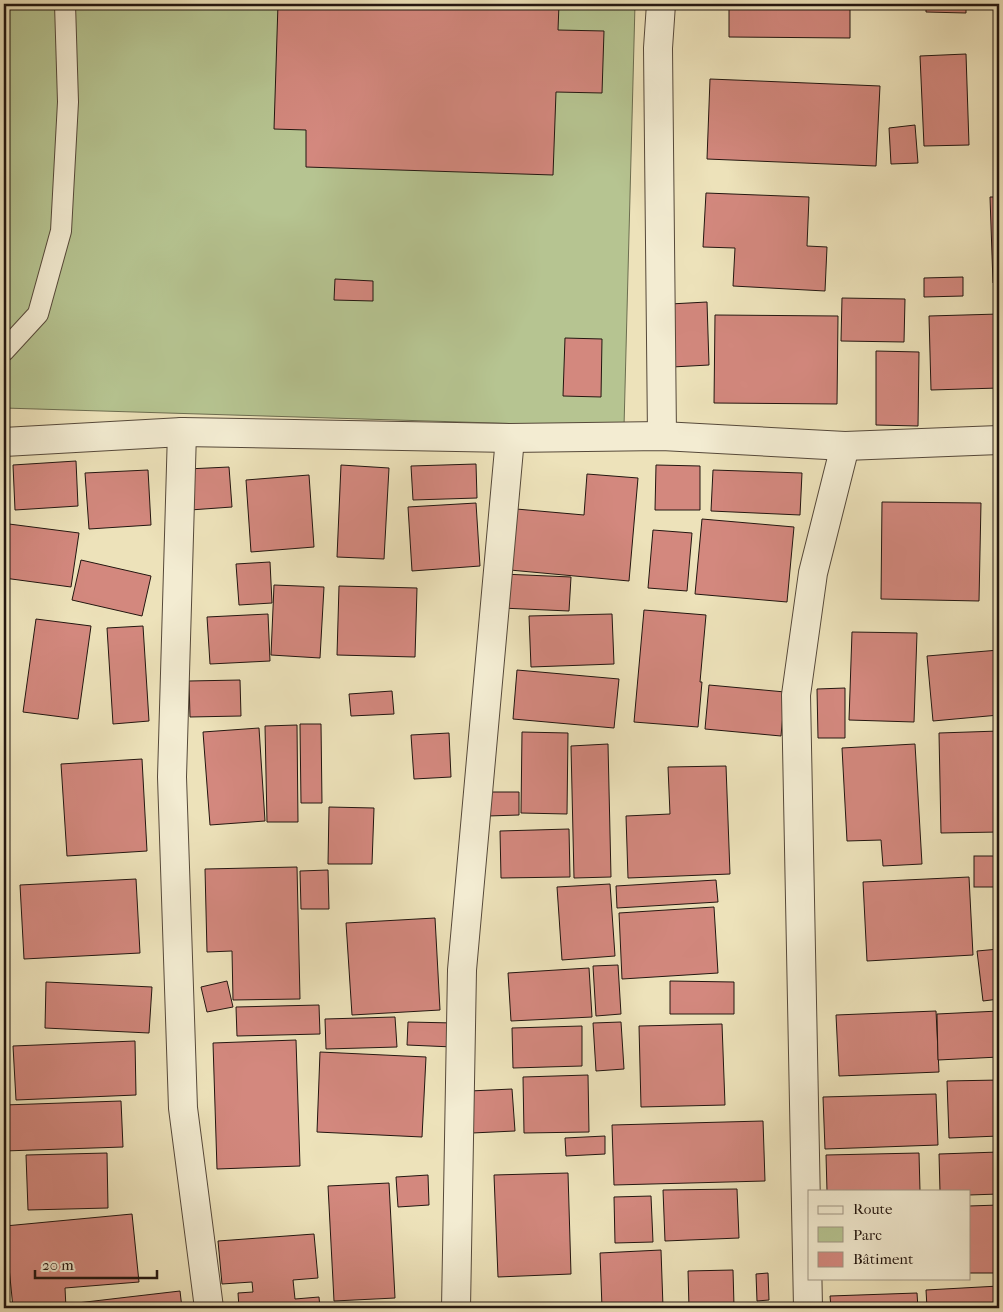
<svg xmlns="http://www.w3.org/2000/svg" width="1003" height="1312" font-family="'IM FELL French Canon',serif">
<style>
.green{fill:#b6c491;stroke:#6c6d50}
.building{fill:#d3887e;stroke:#231610}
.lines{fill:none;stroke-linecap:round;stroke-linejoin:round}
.lane-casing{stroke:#56493a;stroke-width:22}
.street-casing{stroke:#56493a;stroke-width:30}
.lane{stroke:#f3ecd2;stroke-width:20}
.street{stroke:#f3ecd2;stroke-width:28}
</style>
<rect width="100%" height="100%" fill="#ede2ba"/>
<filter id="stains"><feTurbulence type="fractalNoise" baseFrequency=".004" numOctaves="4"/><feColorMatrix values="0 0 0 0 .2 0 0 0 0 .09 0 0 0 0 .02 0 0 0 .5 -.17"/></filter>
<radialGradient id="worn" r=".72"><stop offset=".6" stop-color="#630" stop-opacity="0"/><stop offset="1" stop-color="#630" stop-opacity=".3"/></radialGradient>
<polygon class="green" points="4,4 635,4 624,427 4,408"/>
<g class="building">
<polygon points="278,4 559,4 558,30 604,31 602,93 556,92 553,175 306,167 306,130 274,129"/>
<polygon points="729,4 850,4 850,38 729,37"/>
<polygon points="926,4 966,4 966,13 926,12"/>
<polygon points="966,54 969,145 924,146 920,56"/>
<polygon points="710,79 880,86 876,166 707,159"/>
<polygon points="915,125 918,163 891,164 889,128"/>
<polygon points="706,193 809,197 807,246 827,247 825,291 733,286 735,248 703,247"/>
<polygon points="990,197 999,197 999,282 993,283"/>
<polygon points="963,277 963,296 924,297 924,278"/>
<polygon points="335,279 373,281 373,301 334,300"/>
<polygon points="842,298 905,299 904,342 841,341"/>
<polygon points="707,302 709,365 672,367 670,304"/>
<polygon points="999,314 999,388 931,390 929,316"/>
<polygon points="715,315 838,316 837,404 714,403"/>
<polygon points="565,338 602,339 601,397 563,396"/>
<polygon points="876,351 919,352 918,426 876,425"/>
<polygon points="76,461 78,506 15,510 13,465"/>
<polygon points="476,464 477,498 413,500 411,466"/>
<polygon points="341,465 389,468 384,559 337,557"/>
<polygon points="656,465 700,466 700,510 655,510"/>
<polygon points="229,467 232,507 190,510 187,469"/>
<polygon points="148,470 151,525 89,529 85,473"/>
<polygon points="713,470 802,473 800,515 711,511"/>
<polygon points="587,474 638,478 629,581 499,569 505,508 584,515"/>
<polygon points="309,475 314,547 251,552 246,480"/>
<polygon points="882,502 981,503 979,601 881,599"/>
<polygon points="476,503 480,566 412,571 408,507"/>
<polygon points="702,519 794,527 787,602 695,594"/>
<polygon points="9,524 79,533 71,587 4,578 4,562"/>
<polygon points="653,530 692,533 687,591 648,588"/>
<polygon points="81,560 151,576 142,616 72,600"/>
<polygon points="270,562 272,603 239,605 236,564"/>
<polygon points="502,574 571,577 569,611 501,608"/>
<polygon points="274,585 324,587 320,658 271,655"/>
<polygon points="339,586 417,588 415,657 337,655"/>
<polygon points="644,610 706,615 700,682 702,682 698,727 634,722"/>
<polygon points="268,614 270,661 210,664 207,617"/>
<polygon points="612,614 614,664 531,667 529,616"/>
<polygon points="36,619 91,626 78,719 23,712"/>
<polygon points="143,626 149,721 113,724 107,628"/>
<polygon points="852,632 917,633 914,722 849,720"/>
<polygon points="999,650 999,715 933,721 927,656"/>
<polygon points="517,670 619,679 614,728 513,719"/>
<polygon points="240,680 241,716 190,717 189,681"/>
<polygon points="709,685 785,692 781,736 705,729"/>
<polygon points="845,688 845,738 818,738 817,689"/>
<polygon points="392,691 394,714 351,716 349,694"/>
<polygon points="300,724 321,724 322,803 301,803"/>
<polygon points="297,725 298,822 267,822 265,726"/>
<polygon points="259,728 265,821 210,825 203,732"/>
<polygon points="999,731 999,832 941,833 939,733"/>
<polygon points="522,732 568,733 567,814 521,813"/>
<polygon points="449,733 451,777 414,779 411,735"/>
<polygon points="608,744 611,877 574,878 571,746"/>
<polygon points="915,744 922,864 883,866 881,840 847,841 842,748"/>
<polygon points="142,759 147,851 67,856 61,764"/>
<polygon points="726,766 730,874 628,878 626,816 670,814 668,767"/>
<polygon points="488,792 519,792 519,815 488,816"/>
<polygon points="329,807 374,808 372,864 328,864"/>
<polygon points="569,829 570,877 501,878 500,831"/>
<rect x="974" y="856" width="25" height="31"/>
<polygon points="297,867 300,999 233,1000 232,951 207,952 205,869"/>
<polygon points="328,870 329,909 301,909 300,871"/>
<polygon points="969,877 973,955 867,961 863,882"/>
<polygon points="136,879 140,953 24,959 20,885"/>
<polygon points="716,880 718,902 617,908 616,886"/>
<polygon points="610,884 615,956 562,960 557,887"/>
<polygon points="714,907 718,973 622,979 619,913"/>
<polygon points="435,918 440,1010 352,1015 346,923"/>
<polygon points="999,949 999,999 983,1001 977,951"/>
<polygon points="618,965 621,1014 596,1016 593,966"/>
<polygon points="589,968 592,1017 511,1021 508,973"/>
<polygon points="227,981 233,1007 207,1012 201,987"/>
<polygon points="670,981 734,982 734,1014 670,1014"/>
<polygon points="46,982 152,987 149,1033 45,1028"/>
<polygon points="319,1005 320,1034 237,1036 236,1007"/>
<polygon points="936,1011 939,1072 839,1076 836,1015"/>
<polygon points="999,1011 999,1057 938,1060 937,1014"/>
<polygon points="395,1017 397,1047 326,1049 325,1019"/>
<polygon points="408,1022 454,1023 453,1047 407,1045"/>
<polygon points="621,1022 624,1069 596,1071 593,1023"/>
<polygon points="722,1024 725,1105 641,1107 639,1026"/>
<polygon points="582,1026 582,1066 513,1068 512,1028"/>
<polygon points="296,1040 300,1166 217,1169 213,1043"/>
<polygon points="135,1041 136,1095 16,1100 13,1046"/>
<polygon points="320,1052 426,1057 422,1137 317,1132"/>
<polygon points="588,1075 589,1132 524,1133 523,1077"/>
<polygon points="999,1080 999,1136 949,1138 947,1081"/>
<polygon points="512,1089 515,1131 472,1133 470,1091"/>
<polygon points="936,1094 938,1145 825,1149 823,1097"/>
<polygon points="121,1101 123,1147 4,1151 4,1105"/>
<polygon points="763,1121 765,1181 614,1185 612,1125"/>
<polygon points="605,1136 605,1154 566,1156 565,1138"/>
<polygon points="999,1152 999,1194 969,1195 969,1191 940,1191 939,1154"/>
<polygon points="107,1153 108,1208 28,1210 26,1155"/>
<polygon points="919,1153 920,1191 827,1191 826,1155"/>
<polygon points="568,1173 571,1274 498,1277 494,1175"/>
<polygon points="428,1175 429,1205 398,1207 396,1177"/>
<polygon points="389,1183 395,1298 334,1301 328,1186"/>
<polygon points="737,1189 739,1238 665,1241 663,1190"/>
<polygon points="651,1196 653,1242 615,1243 614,1197"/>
<polygon points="999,1205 999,1273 969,1273 969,1206"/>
<polygon points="132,1214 139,1282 65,1288 66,1308 13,1308 5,1226"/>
<polygon points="314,1234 318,1278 293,1280 295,1299 319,1297 320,1308 239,1308 238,1293 253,1292 252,1282 222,1284 218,1241"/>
<polygon points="661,1250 663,1307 602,1308 600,1253"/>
<polygon points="733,1270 734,1306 689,1308 688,1271"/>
<polygon points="768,1273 769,1300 757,1301 756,1274"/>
<polygon points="999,1286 999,1308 927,1308 926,1290"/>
<polygon points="180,1291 182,1308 77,1308 77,1303"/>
<polygon points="917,1293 918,1308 831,1308 830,1296"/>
</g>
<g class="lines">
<defs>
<polyline id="lane" points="4,351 38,314 61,231 68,102 65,4"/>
<g id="street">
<polyline points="661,4 658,48 662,436"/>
<polyline points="182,432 172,777 183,1108 209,1308"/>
<polyline points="4,442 182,432 510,438 662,436 845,446 999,440"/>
<polyline points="456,1308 462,970 510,438"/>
<polyline points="808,1308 796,695 813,573 845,446"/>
</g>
</defs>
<use href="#lane" class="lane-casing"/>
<use href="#street" class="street-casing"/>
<use href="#lane" class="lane"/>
<use href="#street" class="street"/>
</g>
<rect width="1003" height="1312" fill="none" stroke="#ede2ba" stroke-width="20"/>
<rect x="5" y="5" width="993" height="1302" fill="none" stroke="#231610" stroke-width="2.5"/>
<rect x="10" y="10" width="983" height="1292" fill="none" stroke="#231610"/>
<rect x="808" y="1190" width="162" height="90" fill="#f3ecd2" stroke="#a09684"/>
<rect x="818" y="1206" width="25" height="8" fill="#f3ecd2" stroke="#a09684"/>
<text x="853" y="1214" font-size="15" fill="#231610">Route</text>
<rect x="818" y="1227" width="25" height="15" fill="#b6c491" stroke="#a09684"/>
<text x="853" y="1240" font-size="15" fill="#231610">Parc</text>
<rect x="818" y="1252" width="25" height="15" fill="#d3887e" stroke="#a09684"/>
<text x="853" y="1264" font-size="15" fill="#231610">Bâtiment</text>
<path d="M35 1270v8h122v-8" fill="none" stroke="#231610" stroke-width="2.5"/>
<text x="42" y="1270" font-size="15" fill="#231610" stroke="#f3ecd2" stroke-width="4" paint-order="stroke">20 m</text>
<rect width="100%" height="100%" filter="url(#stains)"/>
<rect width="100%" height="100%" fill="url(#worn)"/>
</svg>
